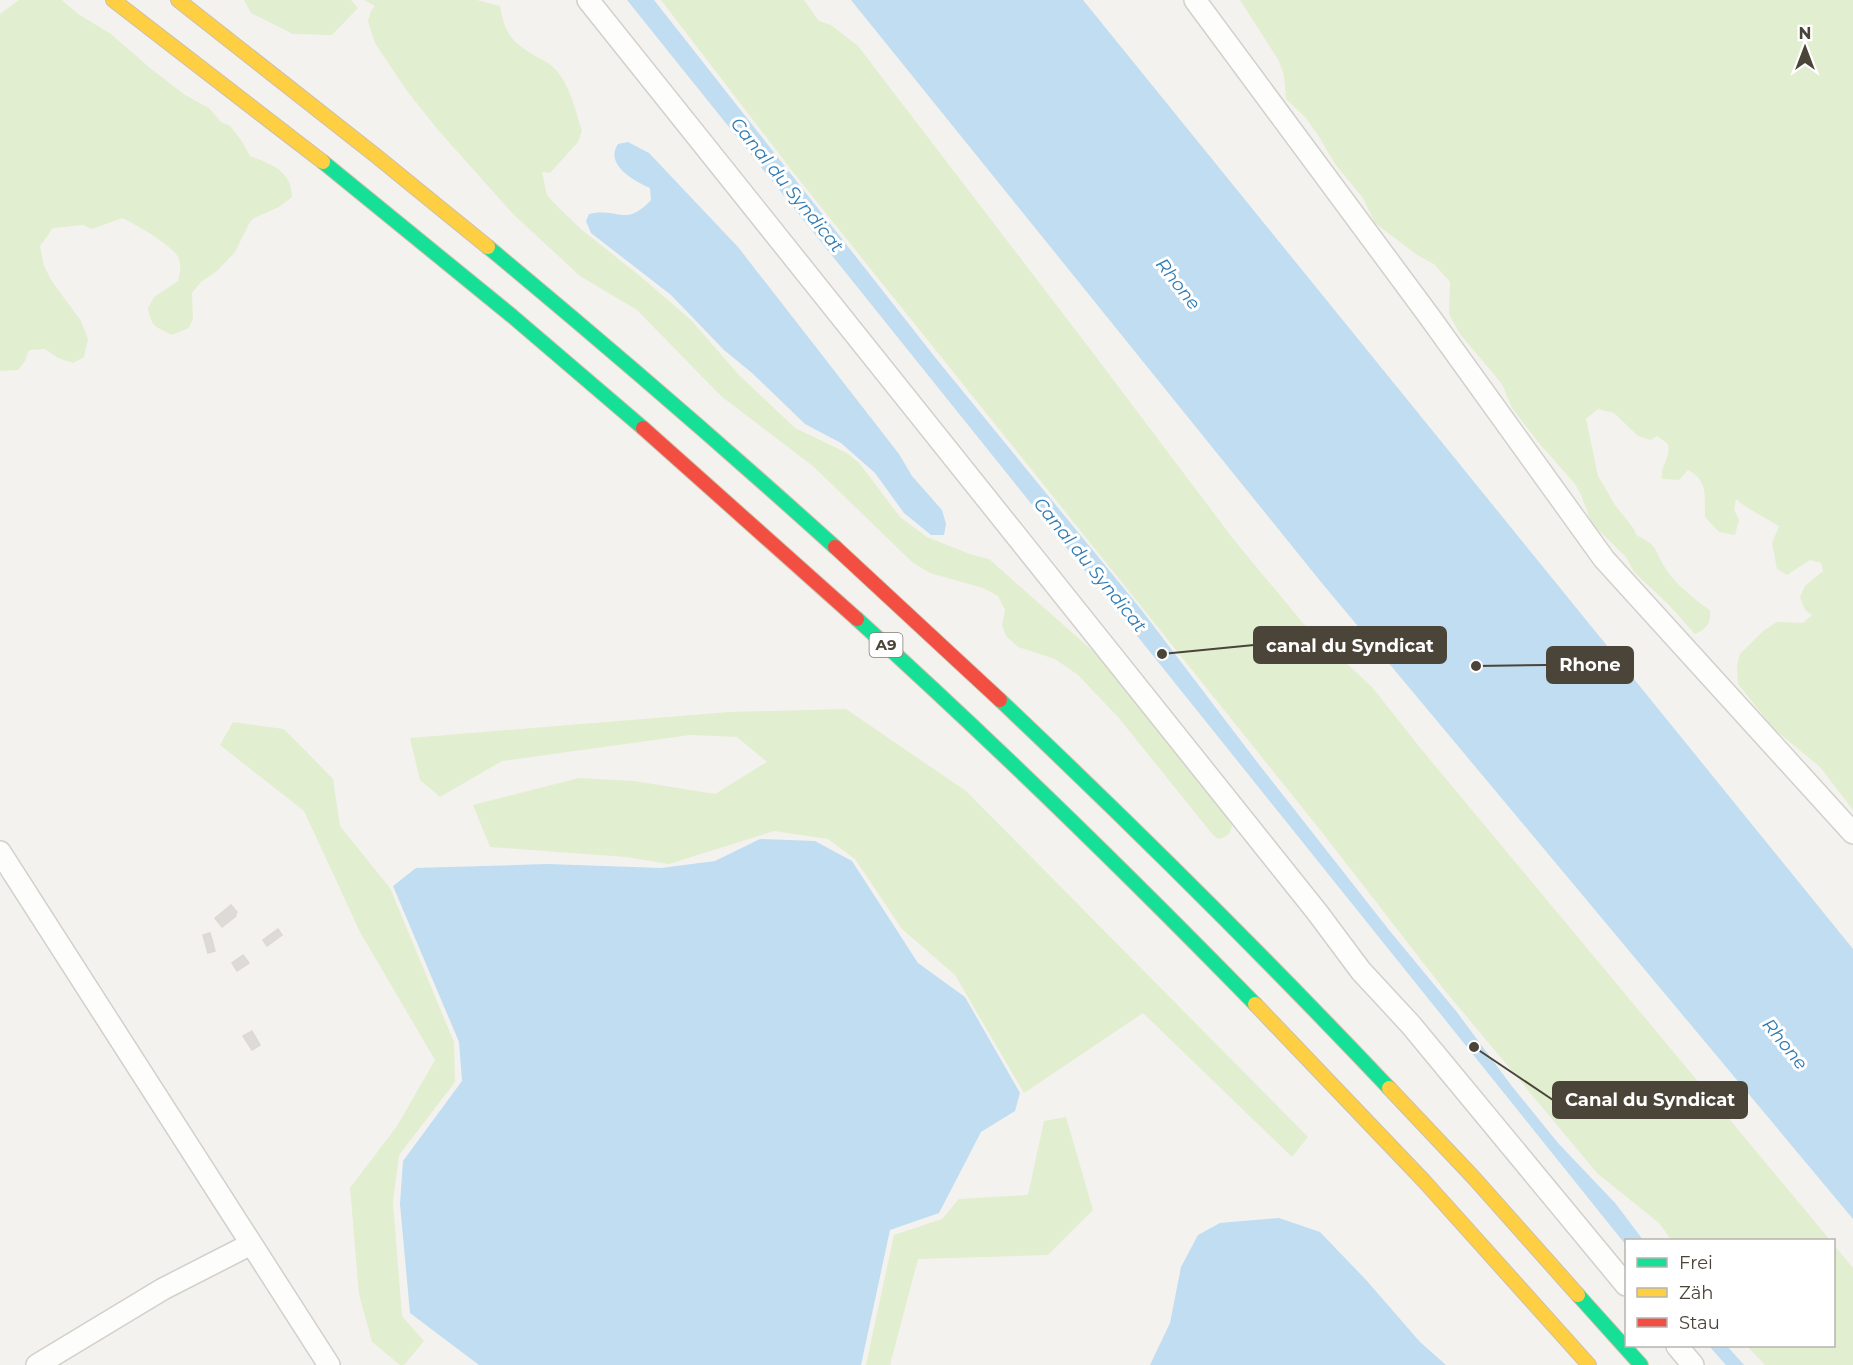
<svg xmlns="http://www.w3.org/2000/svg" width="1853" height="1365" font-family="Montserrat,sans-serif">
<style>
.green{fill:#e1eecf}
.water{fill:#c0ddf1}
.building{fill:#dedbd6;stroke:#dcd9d4;stroke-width:1.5}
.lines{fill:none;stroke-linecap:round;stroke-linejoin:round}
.street-casing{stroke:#d2d0cb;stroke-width:24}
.fast-casing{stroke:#ccbfa9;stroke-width:16}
.slow-casing{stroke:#ccbfa9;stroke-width:16}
.jam-casing{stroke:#ccbfa9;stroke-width:16}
.street{stroke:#fdfdfc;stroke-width:21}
.fast{stroke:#16e098;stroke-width:14}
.slow{stroke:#ffcf43;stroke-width:14}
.jam{stroke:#f24e42;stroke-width:14}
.labels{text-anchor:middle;stroke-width:6;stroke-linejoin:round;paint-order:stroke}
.shield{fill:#fff;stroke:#817c74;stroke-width:1.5}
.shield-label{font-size:15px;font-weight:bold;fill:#4b4439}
.water-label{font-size:18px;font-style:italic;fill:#2e7ab2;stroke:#fff}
.leader{fill:none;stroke:#4b4439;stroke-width:2}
.callout-dot{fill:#4b4439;stroke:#fff;stroke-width:2}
.callout{fill:#4b4439;stroke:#4b4439;stroke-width:2}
.callout-label{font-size:18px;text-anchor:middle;font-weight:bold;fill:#fff}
</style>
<rect width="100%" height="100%" fill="#f4f2ee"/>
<g class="green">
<path d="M 19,0 L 62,0 L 78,14 L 111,34 L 150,68 L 185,95 L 209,108 L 221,122 L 230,126 L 241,140 L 250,156 C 271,164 292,171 292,197 L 279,207 L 254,218 L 250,222 L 235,252 L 217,271 L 201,282 L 192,293 L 193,318 L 189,328 L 172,335 C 156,327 151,327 148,308 L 154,297 L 178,281 C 180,273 182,265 178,257 C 173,246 134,223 122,218 L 92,229 L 83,225 L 53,228 L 40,246 L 44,266 L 51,280 L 81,321 L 88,339 L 84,357 L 73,363 L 58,358 L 45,349 L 29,350 L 25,361 L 18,370 L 0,371 L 0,14 Z"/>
<polygon points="244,0 351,0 358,8 332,35 293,34 251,13"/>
<path d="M 364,0 L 477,0 L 500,6 C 505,35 512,42 537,57 C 543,60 549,63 553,67 C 570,83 575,110 582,131 L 578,142 L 550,173 L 542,172 L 547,195 L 558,207 L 582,230 L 640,276 L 691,320 L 739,375 L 795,428 L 847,453 L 860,464 L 900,517 L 927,537 L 970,554 L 989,559 L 1093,651 L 1151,717 L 1212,795 L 1232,824 C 1231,834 1227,837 1218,839 L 1213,835 L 1118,717 L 1078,675 L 1055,659 L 1018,647 L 1006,636 L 1002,625 L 1005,610 L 998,596 L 983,588 L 930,573 L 912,562 L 814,467 L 721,396 L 637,310 L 580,276 L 514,215 L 438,130 L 407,91 L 375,43 L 368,21 L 371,11 L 375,6 Z"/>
<polygon points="661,0 804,0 819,21 831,25 858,46 1087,345 1234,540 1303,623 1372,687 1422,750 1830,1240 1671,1240 1660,1224 1597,1173 1442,987 1321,831 793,172"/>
<path d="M 1240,0 L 1853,0 L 1853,810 L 1820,767 L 1774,729 L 1738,684 L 1737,665 L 1740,654 L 1763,631 L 1777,622 L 1803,623 L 1812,615 L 1805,610 L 1800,597 L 1805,586 L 1823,571 L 1821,563 L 1810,560 L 1787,575 L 1777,569 L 1772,543 L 1779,526 L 1746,507 L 1736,499 L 1734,510 L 1739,520 L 1735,535 L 1719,532 L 1705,517 C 1704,497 1709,481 1688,470 L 1679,480 L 1662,479 C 1660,465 1671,459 1668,444 L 1657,436 L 1651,440 L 1638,436 L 1614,413 L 1598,409 L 1586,419 L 1598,476 L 1615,505 L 1634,529 L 1636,535 C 1658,546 1653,547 1664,566 C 1672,581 1696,601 1710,610 C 1711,623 1707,629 1695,634 L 1669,605 L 1634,572 L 1626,557 L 1592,524 L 1581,495 L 1575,484 L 1539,443 L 1512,408 L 1502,384 L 1460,334 L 1449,314 L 1450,282 L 1434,264 L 1417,255 L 1375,223 L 1363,198 L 1335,164 L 1318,135 L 1305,117 L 1286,99 L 1284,76 L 1279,61 Z"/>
<polygon points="846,709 966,791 1308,1137 1292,1157 1143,1013 1024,1093 955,975 902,929 855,859 828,839 774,831 669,864 626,857 490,847 473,805 579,778 634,781 715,794 767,762 737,737 690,735 502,761 440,797 420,780 410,738 729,712"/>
<polygon points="233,722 284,729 333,779 340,826 390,888 454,1042 455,1082 399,1155 393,1202 402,1316 424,1341 404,1365 400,1365 372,1342 359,1294 350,1188 397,1126 435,1060 360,932 304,811 220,745"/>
<polygon points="1066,1117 1093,1210 1048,1255 918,1259 890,1365 866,1365 894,1235 942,1219 959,1199 1028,1195 1044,1121"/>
<polygon points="1834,1245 1853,1268 1853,1365 1765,1365 1747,1346 1834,1346"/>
</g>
<g class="water">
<polygon points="627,0 654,0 938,361 1140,608 1257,762 1389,930 1456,1011 1511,1085 1558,1143 1616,1204 1643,1240 1626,1240 1626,1245 1617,1234"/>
<polygon points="851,0 1083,0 1853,949 1853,1219 1321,582"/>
<path d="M 628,142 L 649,153 L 738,247 L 899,454 L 912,476 L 942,510 L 946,524 L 944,535 L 931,535 L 904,513 L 875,473 L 841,443 L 805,424 L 752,373 L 724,350 L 671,295 L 591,233 L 586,221 L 589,214 C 619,207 625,228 651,200 L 650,188 C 635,181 604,165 618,144 Z"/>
<polygon points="760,839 815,841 852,861 918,963 965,997 1020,1093 1015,1111 981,1132 939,1213 890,1230 861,1365 479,1365 410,1313 400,1204 403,1161 462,1081 459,1042 393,886 416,868 547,864 661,868 715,861"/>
<polygon points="1279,1218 1320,1232 1367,1281 1420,1342 1446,1365 1150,1365 1170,1323 1181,1267 1198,1235 1220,1223"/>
<polygon points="1709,1346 1727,1346 1744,1365 1726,1365"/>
</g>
<g class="building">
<polygon points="231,905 237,912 235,915 236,916 222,927 215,918"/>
<polygon points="278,929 282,935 267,946 263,940"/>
<polygon points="210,933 215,951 208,953 203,935"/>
<polygon points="243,955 249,963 237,971 232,963"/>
<polygon points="252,1031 260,1045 252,1050 243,1036"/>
</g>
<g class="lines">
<defs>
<g id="street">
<polyline points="588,0 1317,912 1361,971 1411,1025 1626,1285"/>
<polyline points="1195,0 1429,316 1604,559 1853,833"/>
<polyline points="0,852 329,1365"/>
<polyline points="1677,1346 1693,1365"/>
<polyline points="37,1365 163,1289 251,1244"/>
</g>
<g id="fast">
<polyline points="323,162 512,316 643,428"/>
<path d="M 488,247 C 606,345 722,445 835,547"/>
<path d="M 857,619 C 994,743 1126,872 1255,1004"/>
<path d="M 1000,700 C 1133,826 1263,955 1389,1088"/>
<polyline points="1578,1295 1641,1365"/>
</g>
<g id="slow">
<polyline points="113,0 323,162"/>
<polyline points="178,0 375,155 488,247"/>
<polyline points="1255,1004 1424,1181 1589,1365"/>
<polyline points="1389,1088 1474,1178 1578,1295"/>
</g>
<g id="jam">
<polyline points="643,428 857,619"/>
<polyline points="835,547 1000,700"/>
</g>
</defs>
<use href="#street" class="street-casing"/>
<use href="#fast" class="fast-casing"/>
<use href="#slow" class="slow-casing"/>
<use href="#jam" class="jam-casing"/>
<use href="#street" class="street"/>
<use href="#fast" class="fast"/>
<use href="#slow" class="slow"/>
<use href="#jam" class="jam"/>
</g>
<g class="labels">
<rect class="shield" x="869.5" y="633" width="33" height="24" rx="4.5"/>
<g class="shield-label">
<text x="886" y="650">A9</text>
</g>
<g class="water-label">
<text transform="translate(787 185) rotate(51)" y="6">Canal du Syndicat</text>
<text transform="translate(1178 284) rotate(52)" y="6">Rhone</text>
<text transform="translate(1090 565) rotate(51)" y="6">Canal du Syndicat</text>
<text transform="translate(1785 1044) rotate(51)" y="6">Rhone</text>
</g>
</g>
<path class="leader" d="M1162 654L1254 645M1476 666L1547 665M1474 1047L1553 1100"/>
<g class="callout-dot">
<circle cx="1162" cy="654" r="6"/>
<circle cx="1476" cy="666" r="6"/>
<circle cx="1474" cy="1047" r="6"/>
</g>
<g class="callout">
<rect x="1254" y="627" width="192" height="36" rx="6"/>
<rect x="1547" y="647" width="86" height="36" rx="6"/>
<rect x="1553" y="1082" width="194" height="36" rx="6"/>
</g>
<g class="callout-label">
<text x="1350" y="652">canal du Syndicat</text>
<text x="1590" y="671">Rhone</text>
<text x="1650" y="1106">Canal du Syndicat</text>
</g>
<rect x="1625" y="1239" width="210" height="108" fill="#ffffff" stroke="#b7b4b0" stroke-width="1.5"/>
<rect x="1637" y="1258" width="30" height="9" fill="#16e098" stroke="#b7b4b0" stroke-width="1.5"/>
<text x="1679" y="1269" font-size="18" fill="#4b4439">Frei</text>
<rect x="1637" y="1288" width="30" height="9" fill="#ffcf43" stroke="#b7b4b0" stroke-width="1.5"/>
<text x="1679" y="1299" font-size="18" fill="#4b4439">Zäh</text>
<rect x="1637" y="1318" width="30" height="9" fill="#f24e42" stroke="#b7b4b0" stroke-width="1.5"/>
<text x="1679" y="1329" font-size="18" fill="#4b4439">Stau</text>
<g transform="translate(1805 48)" stroke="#ffffff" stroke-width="4.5" paint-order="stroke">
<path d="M0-4.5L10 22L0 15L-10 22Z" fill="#4b4439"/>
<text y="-9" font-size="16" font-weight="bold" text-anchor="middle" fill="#4b4439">N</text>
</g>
</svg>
